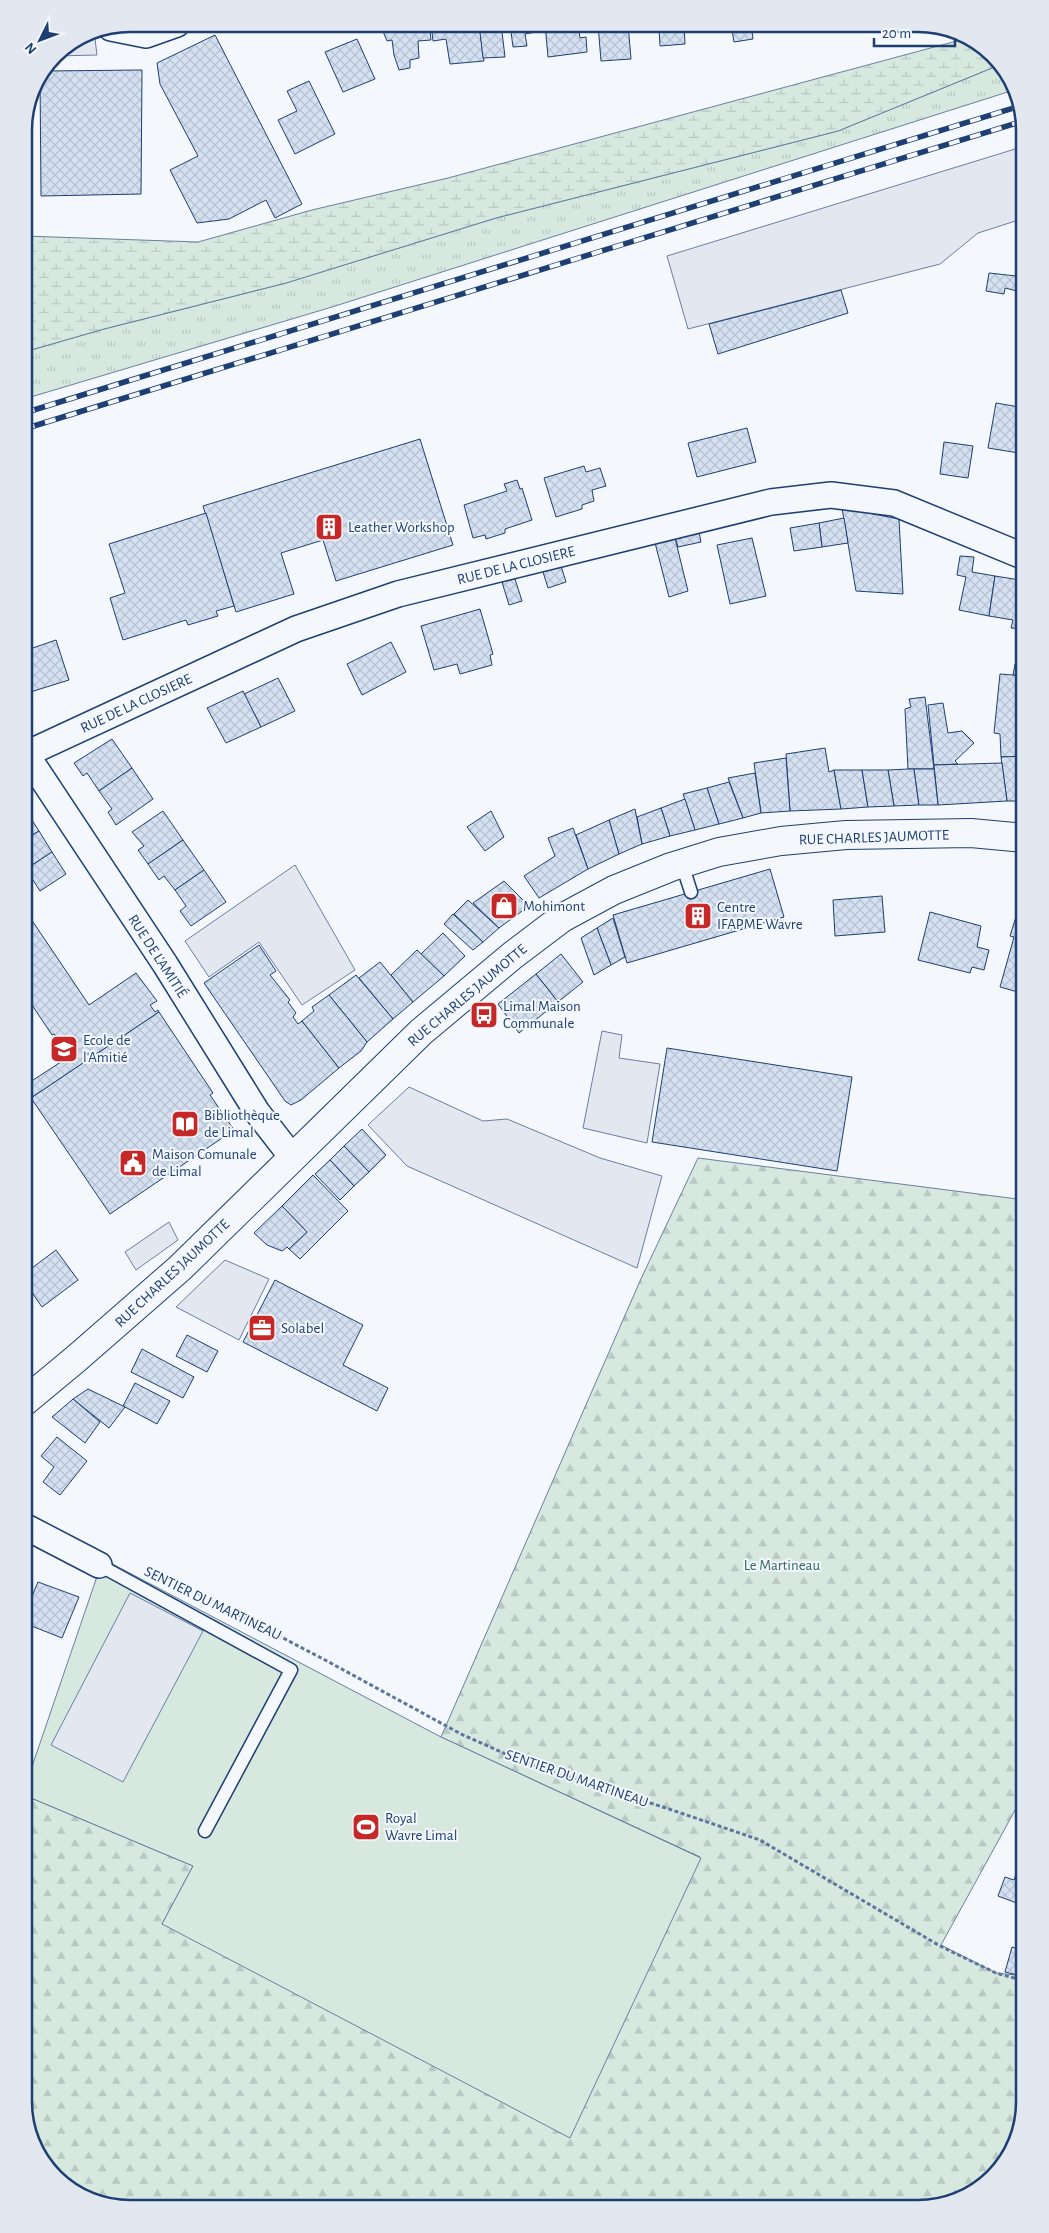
<svg xmlns="http://www.w3.org/2000/svg" width="1049" height="2233" font-family="'Alegreya Sans',sans-serif">
<style>
.grass{fill:url(#grass-tufts);stroke:#687fa3}
.forest{fill:url(#forest-firs);stroke:#687fa3}
.wetland{fill:url(#wetland-marsh);stroke:#687fa3}
.green{fill:#d7e8df;stroke:#687fa3}
.parking{fill:#e3e8f0;stroke:#687fa3}
.building{fill:url(#building-cross-hatch);stroke:#1d3f73}
.lines{fill:none;stroke-linecap:round;stroke-linejoin:round}
.service-casing{stroke:#1d3f73;stroke-width:15}
.minor-casing{stroke:#1d3f73;stroke-width:28}
.secondary-casing{stroke:#1d3f73;stroke-width:30}
.path{stroke:#5e769c;stroke-width:3;stroke-dasharray:4 2.5;stroke-linecap:butt}
.service{stroke:#f4f7fb;stroke-width:12}
.minor{stroke:#f4f7fb;stroke-width:25}
.secondary{stroke:#f4f7fb;stroke-width:28}
.rail-casing{stroke:#1d3f73;stroke-width:5.5}
.rail{stroke:#f4f7fb;stroke-width:4;stroke-dasharray:11;stroke-linecap:butt}
.labels{text-anchor:middle;stroke-width:4;stroke-linejoin:round;paint-order:stroke}
.poi-label{font-size:15px;fill:#1d3f73;stroke:#f4f7fb;text-anchor:start}
.street-label{font-size:15px;fill:#1d3f73;stroke:#f4f7fb}
.park-label{font-size:15px;fill:#2c6c60;stroke:#f4f7fb}
.rim{fill:none;stroke:#1d3f73;stroke-width:2.5}
</style>
<defs>
<pattern id="grass-tufts" width="24" height="20" patternUnits="userSpaceOnUse" patternTransform="scale(1.25)"><rect width="24" height="20" fill="#d7e8df"/><path d="M3 7l-1-3M5 7V3M7 7l1-3M15 17l-1-3M17 17v-4M19 17l1-3" fill="none" stroke="#b8c8c3"/></pattern>
<pattern id="forest-firs" width="22" height="20" patternUnits="userSpaceOnUse" patternTransform="scale(1.25)"><rect width="22" height="20" fill="#d7e8df"/><path d="M5 1l3.5 6h-7zM16 11l3.5 6h-7z" fill="#b8c8c3"/></pattern>
<pattern id="wetland-marsh" width="20" height="14" patternUnits="userSpaceOnUse" patternTransform="scale(1.25)"><rect width="20" height="14" fill="#d7e8df"/><path d="M1 5h8M5 5V1M11 12h8M15 12V8" fill="none" stroke="#b8c8c3"/></pattern>
<pattern id="building-cross-hatch" width="8" height="8" patternUnits="userSpaceOnUse" patternTransform="scale(1.25)"><rect width="8" height="8" fill="#d5e0f0"/><path d="M0 0l8 8M0 8l8-8" fill="none" stroke="#b6c1d1"/></pattern>
</defs>
<rect width="100%" height="100%" fill="#f4f7fb"/>
<polygon class="grass" points="992,68 1003,71 1017,89 332,307 24,399 24,352 104,329 286,283 496,218 838,131"/>
<polygon class="forest" points="698,1158 1025,1200 1025,1792 941,1945 996,1973 1025,1976 1025,2102 1007,2162 959,2201 918,2209 124,2209 66,2187 32,2143 24,2102 24,1795 193,1866 162,1924 700,1857 441,1737 640,1281"/>
<polygon class="wetland" points="964,39 983,46 996,63 992,68 838,131 496,218 286,283 104,329 24,352 24,236 198,242 312,210 448,178"/>
<polygon class="green" points="103,1559 441,1737 701,1858 570,2138 162,1924 193,1866 24,1795 24,1790"/>
<g class="parking">
<polygon points="94,31 97,55 55,56 90,32"/>
<polygon points="1025,146 1025,218 978,233 940,264 688,329 667,256"/>
<polygon points="295,865 355,970 302,1005 259,942 209,977 185,941"/>
<polygon points="602,1031 622,1035 619,1058 660,1064 647,1143 583,1128"/>
<polygon points="409,1087 483,1121 507,1119 600,1158 662,1176 637,1268 407,1166 368,1125"/>
<polygon points="169,1222 178,1240 136,1270 125,1252"/>
<polygon points="225,1260 269,1279 239,1340 176,1307"/>
<polygon points="130,1593 203,1631 123,1782 51,1745"/>
</g>
<g class="building">
<polygon points="380,24 429,24 431,40 418,41 419,58 410,60 410,68 399,70 394,55 392,40 387,41"/>
<polygon points="431,24 479,24 484,61 450,64 446,39 433,41"/>
<polygon points="479,24 501,24 505,57 483,58"/>
<polygon points="510,24 540,24 541,31 525,34 527,46 513,47"/>
<polygon points="545,24 578,24 580,38 586,37 587,52 548,57"/>
<polygon points="598,24 628,24 631,59 601,61"/>
<polygon points="648,24 684,24 685,44 660,46 659,29 648,29"/>
<polygon points="684,24 705,24 706,30 684,31"/>
<polygon points="731,24 751,24 753,39 734,42"/>
<polygon points="215,35 302,204 275,218 266,200 229,219 197,223 170,170 198,156 160,84 157,63"/>
<polygon points="357,39 375,79 343,92 325,52"/>
<polygon points="142,70 141,194 41,196 40,76 44,71"/>
<polygon points="309,81 335,134 295,154 278,120 297,111 287,91"/>
<polygon points="989,273 1025,277 1025,293 1005,288 1004,294 986,291"/>
<polygon points="841,290 848,313 718,354 709,324"/>
<polygon points="996,403 1025,408 1025,454 988,448"/>
<polygon points="747,428 756,462 697,477 688,443"/>
<polygon points="420,439 453,545 336,581 323,540 281,553 294,594 236,612 203,506"/>
<polygon points="944,442 973,446 968,478 940,474"/>
<polygon points="584,466 586,472 600,468 606,486 592,490 594,501 582,505 582,509 556,517 544,478"/>
<polygon points="517,480 520,489 522,488 532,520 505,529 505,533 486,539 485,535 473,538 464,505 507,491 504,484"/>
<polygon points="1025,486 1025,527 1017,525"/>
<polygon points="842,508 899,519 903,594 856,591"/>
<polygon points="206,513 234,606 216,611 218,616 188,625 186,620 123,640 110,598 125,593 109,544"/>
<polygon points="844,518 848,543 822,547 819,523"/>
<polygon points="819,523 822,547 794,551 790,528"/>
<polygon points="698,527 701,542 678,547 674,534"/>
<polygon points="674,534 688,591 669,597 654,539"/>
<polygon points="752,538 766,596 730,604 717,545"/>
<polygon points="960,556 974,557 972,572 995,576 989,616 959,610 966,577 957,575"/>
<polygon points="561,566 566,582 548,588 543,572"/>
<polygon points="995,576 1020,580 1016,600 1025,602 1024,629 1011,628 1013,620 989,616"/>
<polygon points="515,579 522,601 509,605 502,582"/>
<polygon points="480,609 493,654 490,655 492,665 460,674 457,664 434,670 421,626"/>
<polygon points="56,640 69,680 24,694 24,659 26,658 24,651"/>
<polygon points="391,642 406,672 362,695 347,664"/>
<polygon points="1015,664 1025,666 1025,676 1013,675"/>
<polygon points="1000,674 1025,676 1025,756 1001,757 1000,734 994,733"/>
<polygon points="278,678 295,711 261,727 244,694"/>
<polygon points="243,691 261,727 226,743 207,708"/>
<polygon points="925,697 934,769 908,769 905,709 911,707 909,699"/>
<polygon points="943,703 948,733 962,731 974,743 955,761 958,764 934,765 928,705"/>
<polygon points="112,739 132,768 99,791 87,773 83,776 74,763"/>
<polygon points="825,748 829,772 834,770 841,809 790,811 786,754"/>
<polygon points="1025,756 1025,801 1007,801 1001,757"/>
<polygon points="786,758 790,811 761,813 754,763"/>
<polygon points="1002,763 1007,801 938,805 934,765"/>
<polygon points="132,768 153,799 116,825 108,812 112,809 99,791"/>
<polygon points="908,769 914,769 919,805 894,806 888,770"/>
<polygon points="914,769 934,769 938,805 919,805"/>
<polygon points="834,770 862,770 868,807 841,809"/>
<polygon points="862,770 888,770 894,806 868,807"/>
<polygon points="755,773 761,813 743,818 728,778"/>
<polygon points="729,782 743,818 719,824 707,788"/>
<polygon points="707,788 719,824 695,830 683,794"/>
<polygon points="685,799 695,830 670,836 661,808"/>
<polygon points="661,808 670,836 642,844 637,817"/>
<polygon points="25,809 39,831 24,840 24,810"/>
<polygon points="635,809 642,844 619,854 609,820"/>
<polygon points="163,811 183,840 148,864 138,850 144,846 132,832"/>
<polygon points="491,811 504,837 485,851 467,827"/>
<polygon points="609,820 619,854 588,869 576,835"/>
<polygon points="573,828 588,869 539,898 524,876 555,856 548,838"/>
<polygon points="39,831 52,852 26,869 24,867 24,840"/>
<polygon points="183,840 204,870 175,890 164,876 159,880 148,864"/>
<polygon points="52,852 66,874 40,891 26,869"/>
<polygon points="770,869 784,917 627,963 613,915"/>
<polygon points="204,870 226,902 191,926 180,911 186,906 175,890"/>
<polygon points="504,881 529,906 499,928 473,903"/>
<polygon points="1025,887 1025,1010 1021,1008 1025,994 1000,987 1014,937 1010,936 1019,907 1018,906"/>
<polygon points="882,896 885,932 835,936 833,900"/>
<polygon points="468,900 499,928 483,942 454,914"/>
<polygon points="24,912 27,913 89,1005 136,973 157,1001 150,1005 155,1012 158,1010 159,1012 31,1098 24,1086 70,1056 54,1034 52,1035 24,993"/>
<polygon points="930,912 981,926 977,947 989,950 984,970 972,967 970,973 918,960"/>
<polygon points="453,914 483,942 473,950 444,924"/>
<polygon points="613,918 625,957 611,965 597,928"/>
<polygon points="597,928 611,965 594,975 581,938"/>
<polygon points="443,933 465,956 444,976 421,954"/>
<polygon points="259,945 276,971 270,975 290,1000 288,1002 296,1013 293,1017 298,1024 302,1021 339,1068 301,1100 291,1105 285,1101 204,983"/>
<polygon points="417,950 444,976 413,1002 391,975"/>
<polygon points="561,954 583,982 558,1002 536,974"/>
<polygon points="380,962 413,1002 393,1019 359,978"/>
<polygon points="536,974 558,1002 519,1033 498,1004"/>
<polygon points="356,975 393,1019 367,1042 329,995"/>
<polygon points="329,995 367,1042 361,1051 339,1068 302,1021 314,1011 312,1007"/>
<polygon points="159,1012 213,1093 210,1095 234,1130 110,1214 31,1098"/>
<polygon points="667,1048 852,1077 837,1171 652,1142"/>
<polygon points="362,1129 386,1155 369,1172 344,1146"/>
<polygon points="344,1146 369,1172 354,1186 330,1160"/>
<polygon points="330,1160 354,1186 340,1200 315,1174"/>
<polygon points="313,1175 348,1211 300,1259 289,1249 307,1232 282,1206"/>
<polygon points="282,1206 307,1232 289,1249 287,1247 282,1251 267,1245 254,1233"/>
<polygon points="56,1250 78,1280 42,1307 24,1281 24,1274"/>
<polygon points="275,1280 363,1325 343,1365 388,1388 377,1411 243,1342"/>
<polygon points="187,1335 218,1351 207,1372 176,1356"/>
<polygon points="142,1349 194,1377 183,1398 131,1372"/>
<polygon points="135,1383 170,1401 157,1424 123,1406"/>
<polygon points="88,1389 125,1407 109,1428 73,1399"/>
<polygon points="73,1399 100,1422 85,1443 52,1417"/>
<polygon points="57,1437 87,1461 60,1495 43,1482 54,1467 41,1456"/>
<polygon points="38,1582 79,1597 62,1638 24,1623 24,1615"/>
<polygon points="1025,1870 1025,1897 1022,1905 998,1896 1005,1877 1014,1880 1016,1874 1022,1876"/>
<polygon points="1012,1947 1025,1951 1025,1977 1005,1972"/>
</g>
<g class="lines">
<defs>
<g id="service">
<polyline points="682,864 691,892"/>
<polyline points="99,1565 291,1670 205,1831"/>
</g>
<g id="minor">
<polyline points="111,28 146,35 177,24"/>
<polyline points="26,754 165,964 257,1112 292,1157"/>
<polyline points="24,755 296,629 398,594 771,502 831,495 894,503 1025,557"/>
<polyline points="24,1526 99,1565"/>
</g>
<polyline id="secondary" points="24,1402 77,1358 180,1268 421,1032 513,955 562,918 614,890 671,867 719,852 781,841 846,835 971,833 1025,838"/>
</defs>
<use href="#service" class="service-casing"/>
<use href="#minor" class="minor-casing"/>
<use href="#secondary" class="secondary-casing"/>
<polyline class="path" points="197,1593 327,1661 461,1734 526,1763 669,1809 760,1840 940,1946 996,1973 1025,1981"/>
<use href="#service" class="service"/>
<use href="#minor" class="minor"/>
<use href="#secondary" class="secondary"/>
<defs>
<g id="rail">
<polyline points="24,413 1020,106"/>
<polyline points="24,429 1023,121"/>
</g>
</defs>
<use href="#rail" class="rail-casing"/>
<use href="#rail" class="rail"/>
</g>
<defs>
<symbol id="building-square" viewBox="-11 -11 22 22"><rect x="-9" y="-9" width="18" height="18" rx="4" fill="#c62828" stroke="#f4f7fb"/><path d="M-4-6H4V6H1V3H-1V6H-4ZM-2.5-4.3h1.7v1.8h-1.7ZM.8-4.3h1.7v1.8H.8ZM-2.5-1h1.7V.8h-1.7ZM.8-1h1.7V.8H.8Z" fill="#fff"/></symbol>
<symbol id="shop-square" viewBox="-11 -11 22 22"><rect x="-9" y="-9" width="18" height="18" rx="4" fill="#c62828" stroke="#f4f7fb"/><path d="M-5-2.5h2.3a2.7 3.5 0 0 1 5.4 0H5L5.5 6h-11ZM-1.5-2.5h3a1.5 2.3 0 0 0-3 0Z" fill="#fff"/></symbol>
<symbol id="bus-square" viewBox="-11 -11 22 22"><rect x="-9" y="-9" width="18" height="18" rx="4" fill="#c62828" stroke="#f4f7fb"/><path d="M-5-6H5V4H4V6H2V4H-2V6H-4V4H-5ZM-3.5-4V0h7V-4ZM-3.5 1.2v1.5H-2V1.2ZM2 1.2v1.5H3.5V1.2Z" fill="#fff"/></symbol>
<symbol id="school-square" viewBox="-11 -11 22 22"><rect x="-9" y="-9" width="18" height="18" rx="4" fill="#c62828" stroke="#f4f7fb"/><path d="M0-5L7-2L0 1L-7-2ZM-4 1L0 2.5L4 1V4Q0 6-4 4Z" fill="#fff"/></symbol>
<symbol id="library-square" viewBox="-11 -11 22 22"><rect x="-9" y="-9" width="18" height="18" rx="4" fill="#c62828" stroke="#f4f7fb"/><path d="M-6-4Q-3-5.5-.7-3.5V5Q-3 3-6 4ZM6-4Q3-5.5 .7-3.5V5Q3 3 6 4Z" fill="#fff"/></symbol>
<symbol id="civic-square" viewBox="-11 -11 22 22"><rect x="-9" y="-9" width="18" height="18" rx="4" fill="#c62828" stroke="#f4f7fb"/><path d="M-.6-6.5H3V-4.5H.6V-3L4-1V1h2V6H-6V1h2V-1L-.6-3ZM-1.2 2.5V6h2.4V2.5Z" fill="#fff"/></symbol>
<symbol id="office-square" viewBox="-11 -11 22 22"><rect x="-9" y="-9" width="18" height="18" rx="4" fill="#c62828" stroke="#f4f7fb"/><path d="M-6-3h4V-5.5h4V-3h4V5H-6ZM-1-4.5V-3h2v-1.5ZM-6 0V1H6V0Z" fill="#fff"/></symbol>
<symbol id="stadium-square" viewBox="-11 -11 22 22"><rect x="-9" y="-9" width="18" height="18" rx="4" fill="#c62828" stroke="#f4f7fb"/><path d="M0-5a6.5 5 0 1 0 0 10a6.5 5 0 1 0 0-10ZM-3.5-1.8h7v3.6h-7Z" fill="#fff"/></symbol>
</defs>
<g fill-rule="evenodd">
<use href="#building-square" x="313" y="511" width="32" height="32"/>
<use href="#shop-square" x="488" y="890" width="32" height="32"/>
<use href="#building-square" x="682" y="900" width="32" height="32"/>
<use href="#bus-square" x="468" y="999" width="32" height="32"/>
<use href="#school-square" x="48" y="1033" width="32" height="32"/>
<use href="#library-square" x="169" y="1108" width="32" height="32"/>
<use href="#civic-square" x="117" y="1147" width="32" height="32"/>
<use href="#office-square" x="246" y="1312" width="32" height="32"/>
<use href="#stadium-square" x="350" y="1811" width="32" height="32"/>
</g>
<g class="labels">
<g class="poi-label">
<text x="348" y="532">Leather Workshop</text>
<text x="523" y="911">Mohimont</text>
<text x="717" y="912">Centre<tspan x="717" dy="17">IFAPME Wavre</tspan></text>
<text x="503" y="1011">Limal Maison<tspan x="503" dy="17">Communale</tspan></text>
<text x="83" y="1045">Ecole de<tspan x="83" dy="17">l'Amitié</tspan></text>
<text x="204" y="1120">Bibliothèque<tspan x="204" dy="17">de Limal</tspan></text>
<text x="152" y="1159">Maison Comunale<tspan x="152" dy="17">de Limal</tspan></text>
<text x="281" y="1333">Solabel</text>
<text x="385" y="1823">Royal<tspan x="385" dy="17">Wavre Limal</tspan></text>
</g>
<g class="street-label">
<text transform="translate(516 565) rotate(-14)" y="5">RUE DE LA CLOSIERE</text>
<text transform="translate(136 703) rotate(-25)" y="5">RUE DE LA CLOSIERE</text>
<text transform="translate(874 837) rotate(-2)" y="5">RUE CHARLES JAUMOTTE</text>
<text transform="translate(158 956) rotate(57)" y="5">RUE DE L'AMITIÉ</text>
<text transform="translate(467 995) rotate(-40)" y="5">RUE CHARLES JAUMOTTE</text>
<text transform="translate(172 1273) rotate(-43)" y="5">RUE CHARLES JAUMOTTE</text>
<text transform="translate(213 1603) rotate(26)" y="5">SENTIER DU MARTINEAU</text>
<text transform="translate(577 1778) rotate(19)" y="5">SENTIER DU MARTINEAU</text>
</g>
<g class="park-label">
<text x="782" y="1570">Le Martineau</text>
</g>
</g>
<path d="M0 0H1049V2233H0ZM130 32H918A98 98 0 0 1 1016 130V2102A98 98 0 0 1 918 2200H130A98 98 0 0 1 32 2102V130A98 98 0 0 1 130 32Z" fill="#e3e8f0" fill-rule="evenodd"/>
<path class="rim" d="M130 32H918A98 98 0 0 1 1016 130V2102A98 98 0 0 1 918 2200H130A98 98 0 0 1 32 2102V130A98 98 0 0 1 130 32Z"/>
<g transform="translate(40 40) rotate(228)" stroke="#f4f7fb" stroke-width="4" paint-order="stroke">
<path d="M0-4L9 19L0 12L-9 19Z" fill="#1d3f73"/>
<text y="-8" font-size="14" font-weight="bold" text-anchor="middle" fill="#1d3f73">N</text>
</g>
<path d="M874 38v8h81v-8" fill="none" stroke="#1d3f73" stroke-width="2.5"/>
<text x="882" y="38" font-size="15" fill="#1d3f73" stroke="#f4f7fb" stroke-width="4" paint-order="stroke">20 m</text>
</svg>
